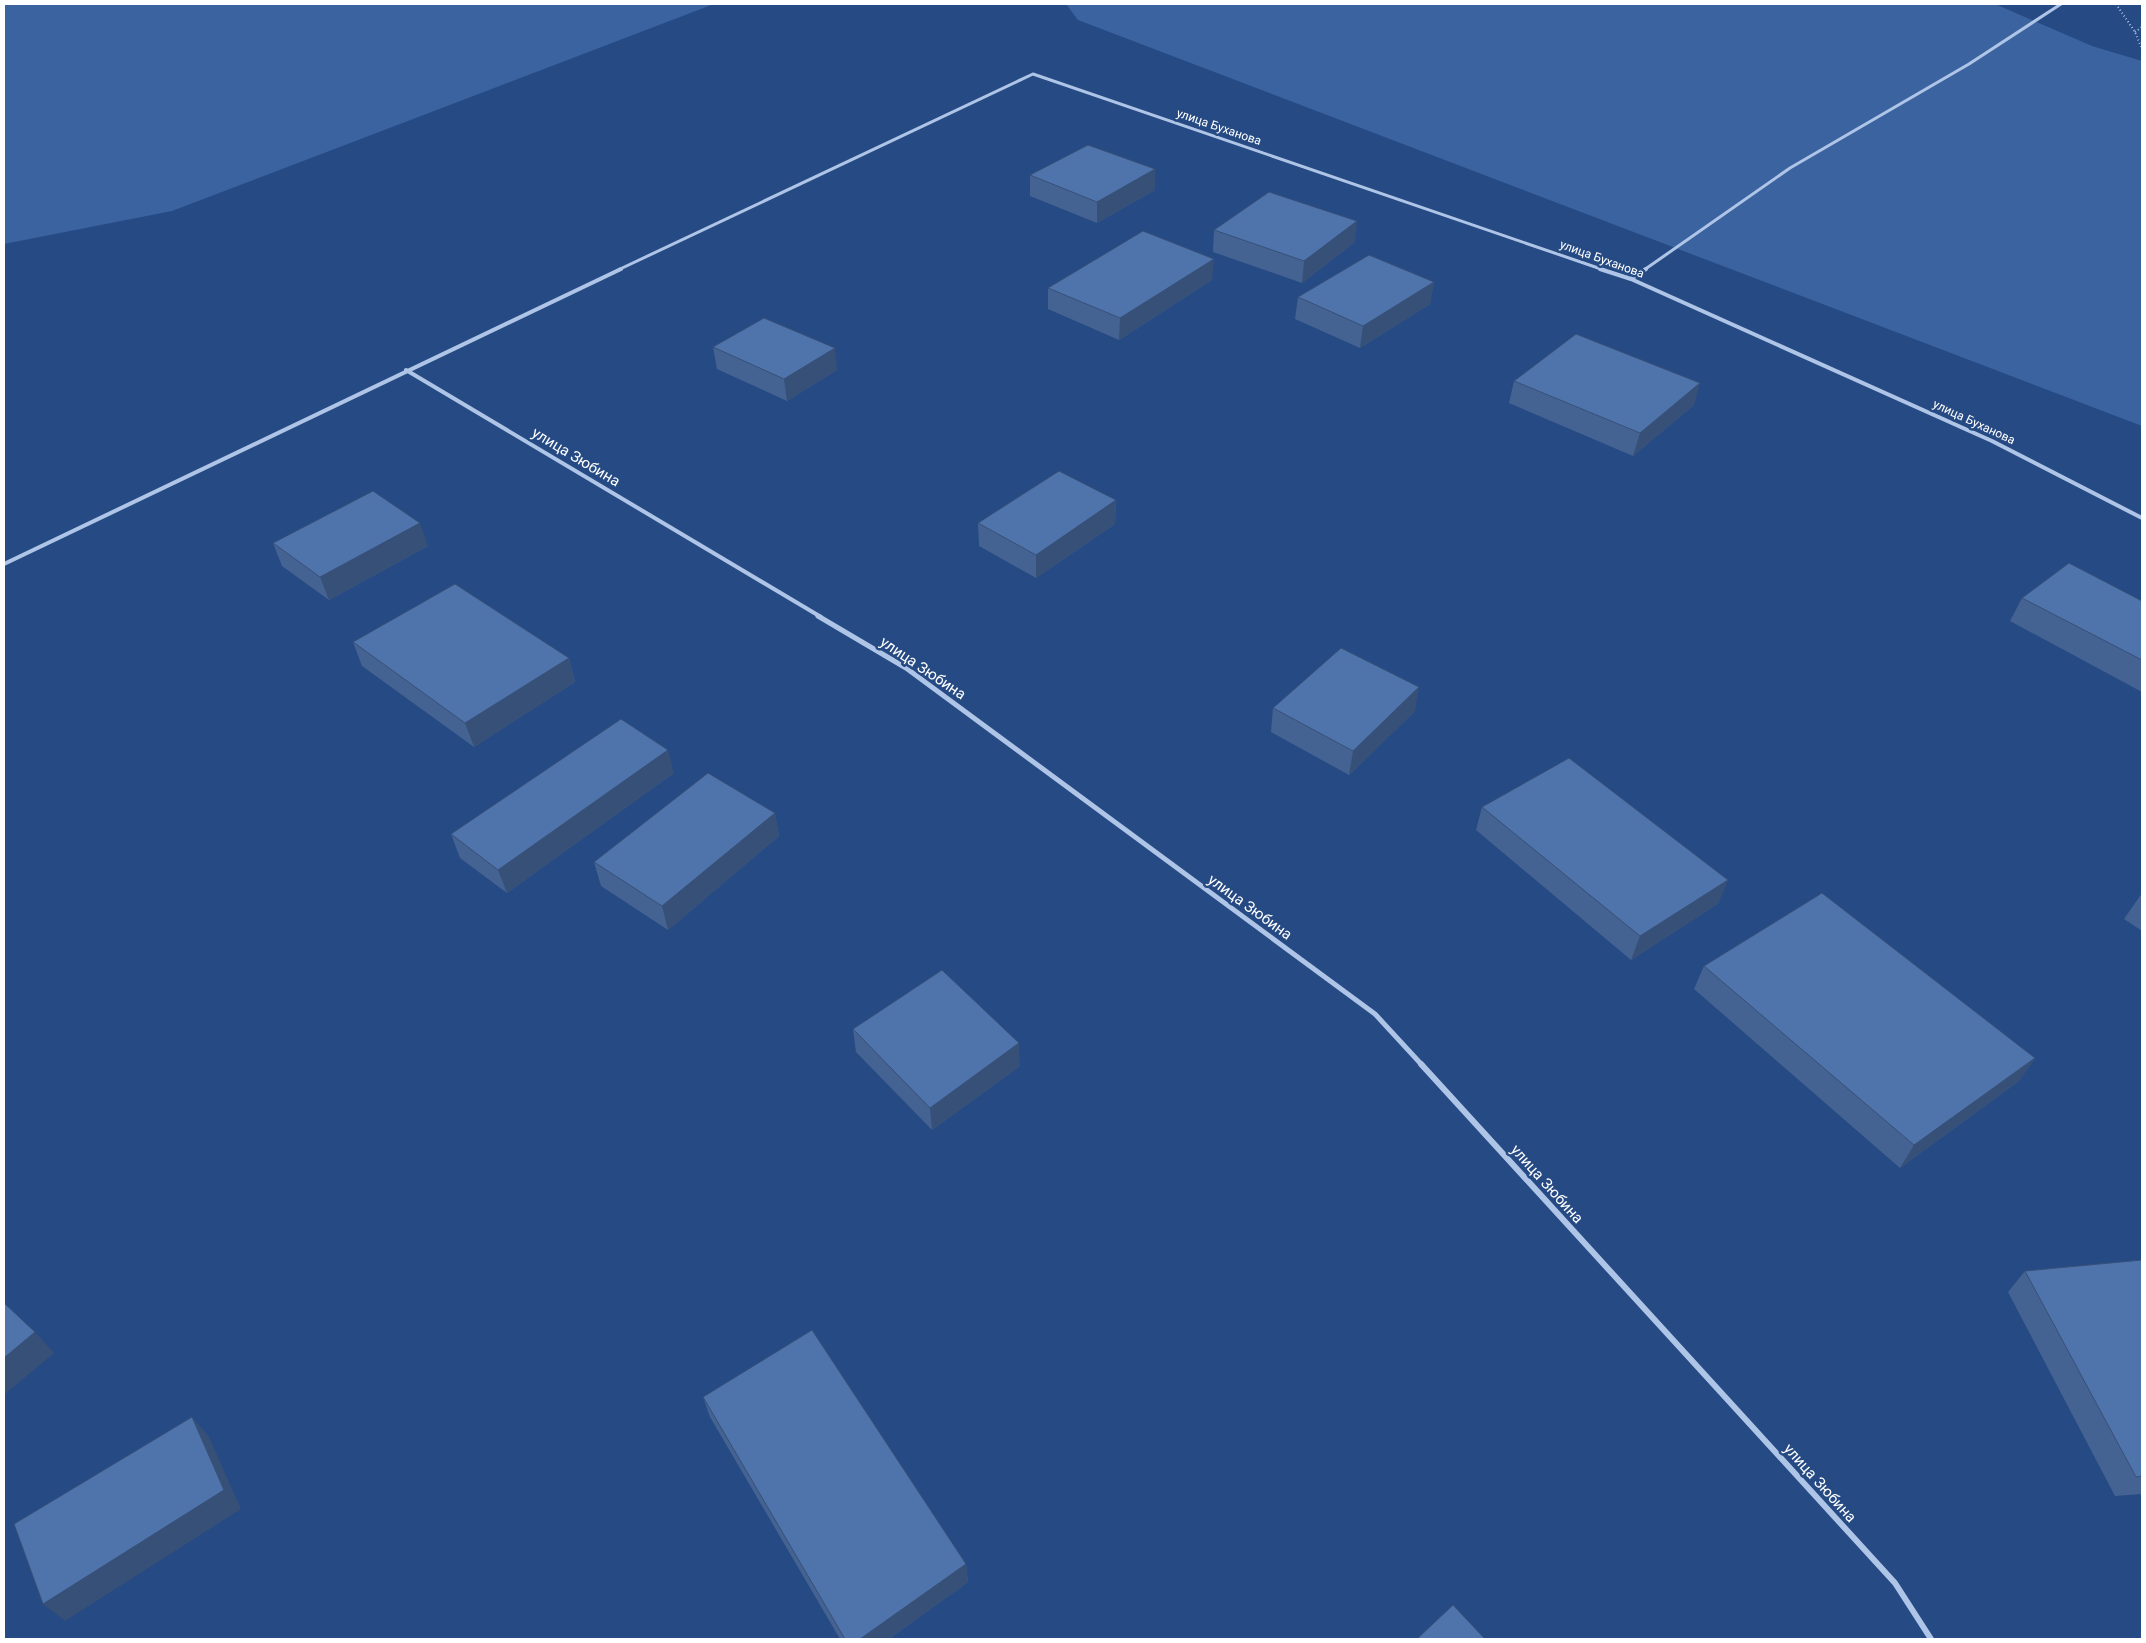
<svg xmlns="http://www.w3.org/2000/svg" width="2146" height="1643" font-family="Roboto,sans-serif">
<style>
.green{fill:#3b63a0}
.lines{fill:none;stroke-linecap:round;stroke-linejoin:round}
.path{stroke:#afc5e7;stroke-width:2;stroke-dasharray:1 2.5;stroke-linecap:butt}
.street-far3{stroke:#afc5e7;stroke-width:3}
.street-far2{stroke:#afc5e7;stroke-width:4}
.street-far1{stroke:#afc5e7;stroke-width:5}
.street{stroke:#afc5e7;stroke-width:6}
.wall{fill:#446393}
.shaded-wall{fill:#375078}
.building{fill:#4f73ab;stroke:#375078}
.labels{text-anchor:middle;stroke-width:5;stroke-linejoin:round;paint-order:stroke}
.far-street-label{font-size:12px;fill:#fff;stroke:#264a83}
.street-label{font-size:15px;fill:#fff;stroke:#264a83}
</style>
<rect width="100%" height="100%" fill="#264a83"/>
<g class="green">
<polygon points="4,4 714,4 172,211 4,244"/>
<polygon points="1066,4 1995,4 2092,46 2142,61 2142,426 1078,20"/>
</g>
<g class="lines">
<g class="path">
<polyline points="2116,4 2135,32 2142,49"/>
<polyline points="2135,32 2142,27"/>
</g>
<g class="street-far3">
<polyline points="618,270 1033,74 1604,270"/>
<polyline points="1644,270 1790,168 1969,64 2061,4"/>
</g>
<g class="street-far2">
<polyline points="1600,269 1631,279 1992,441 2142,518"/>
<polyline points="1631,279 1646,269"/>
<polyline points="406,370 821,617"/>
<polyline points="4,564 621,269"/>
</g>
<polyline class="street-far1" points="818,616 906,668 1375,1014 1422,1065"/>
<polyline class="street" points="1421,1064 1895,1583 1931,1639"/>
</g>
<g class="wall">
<polygon points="1030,175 1155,190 1097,223 1030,196"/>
<polygon points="1214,230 1355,242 1302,283 1213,252"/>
<polygon points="1212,280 1119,340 1048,309 1048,288"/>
<polygon points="1434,282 1430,304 1360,348 1295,319 1298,297"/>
<polygon points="713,347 837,370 787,401 717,369"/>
<polygon points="1514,381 1694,405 1633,456 1509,403"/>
<polygon points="1116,500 1115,524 1036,578 979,546 978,523"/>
<polygon points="273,543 428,546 329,600 282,566"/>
<polygon points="2022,598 2142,601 2142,692 2010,621"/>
<polygon points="353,642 569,658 575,682 474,747 362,666"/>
<polygon points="1273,708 1415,711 1349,775 1271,732"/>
<polygon points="674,773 507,893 460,858 451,834"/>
<polygon points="1482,807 1719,903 1631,960 1476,830"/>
<polygon points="775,813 779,836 668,930 601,886 594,862"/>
<polygon points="2142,894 2142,931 2124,919 2140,896"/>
<polygon points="1704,966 2035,1058 2019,1081 1900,1168 1694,989"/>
<polygon points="853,1029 1020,1066 932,1130 856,1052"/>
<polygon points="2142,1260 2142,1494 2115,1496 2008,1292 2025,1271"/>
<polygon points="703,1397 966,1564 968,1582 889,1639 840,1639 710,1417"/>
</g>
<g class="shaded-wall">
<polygon points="1155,169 1155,190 1097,223 1097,202"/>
<polygon points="1357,221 1355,242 1302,283 1304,261"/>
<polygon points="1214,259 1212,280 1119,340 1120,318"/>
<polygon points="1434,282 1430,304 1360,348 1363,326"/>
<polygon points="835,348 837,370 787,401 784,379"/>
<polygon points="1700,383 1694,405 1633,456 1640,433"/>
<polygon points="1116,500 1115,524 1036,578 1036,555"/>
<polygon points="420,523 428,546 329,600 320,577"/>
<polygon points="569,658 575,682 474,747 465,723"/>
<polygon points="1419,687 1415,711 1349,775 1353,751"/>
<polygon points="668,750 674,773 507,893 498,870"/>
<polygon points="775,813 779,836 668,930 662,906"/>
<polygon points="1728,880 1719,903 1631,960 1640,936"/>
<polygon points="1019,1043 1020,1066 932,1130 930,1108"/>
<polygon points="2035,1058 2019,1081 1900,1168 1914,1145"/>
<polygon points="35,1332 54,1353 4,1395 4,1358"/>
<polygon points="192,1417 209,1437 241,1509 65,1621 43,1604"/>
<polygon points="966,1564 968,1582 889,1639 860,1639"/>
</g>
<g class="building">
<polygon points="1088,145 1155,169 1097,202 1030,175"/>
<polygon points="1269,192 1357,221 1304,261 1214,230"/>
<polygon points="1143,231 1214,259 1120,318 1048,288"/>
<polygon points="1369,255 1434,282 1363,326 1298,297"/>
<polygon points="764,318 835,348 784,379 713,347"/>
<polygon points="1576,334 1700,383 1640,433 1514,381"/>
<polygon points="1059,471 1116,500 1036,555 978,523"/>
<polygon points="373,491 420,523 320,577 273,543"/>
<polygon points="2069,563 2142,601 2142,660 2022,598"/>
<polygon points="455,584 569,658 465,723 353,642"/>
<polygon points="1341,648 1419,687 1353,751 1273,708"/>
<polygon points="621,719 668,750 498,870 451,834"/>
<polygon points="1569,758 1728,880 1640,936 1482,807"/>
<polygon points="708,773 775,813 662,906 594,862"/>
<polygon points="1822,893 2035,1058 1914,1145 1704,966"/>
<polygon points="942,970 1019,1043 930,1108 853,1029"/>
<polygon points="2142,1260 2142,1476 2136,1477 2025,1271"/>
<polygon points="4,1303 35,1332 4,1358"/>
<polygon points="812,1330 966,1564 860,1639 845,1639 703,1397"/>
<polygon points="192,1417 224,1490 43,1604 14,1524"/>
<polygon points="1453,1605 1485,1639 1417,1639"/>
</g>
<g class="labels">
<g class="far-street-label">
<text transform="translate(1219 127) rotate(19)" y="4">улица Буханова</text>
<text transform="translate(1602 259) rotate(20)" y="4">улица Буханова</text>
<text transform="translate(1974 422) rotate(25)" y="4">улица Буханова</text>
</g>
<g class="street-label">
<text transform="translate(576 457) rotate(31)" y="5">улица Зюбина</text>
<text transform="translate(923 668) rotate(34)" y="5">улица Зюбина</text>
<text transform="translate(1250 907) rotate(36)" y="5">улица Зюбина</text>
<text transform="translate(1547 1184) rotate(48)" y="5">улица Зюбина</text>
<text transform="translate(1820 1483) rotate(48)" y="5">улица Зюбина</text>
</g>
</g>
<rect width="2146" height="1643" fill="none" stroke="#ffffff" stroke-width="10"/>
</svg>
